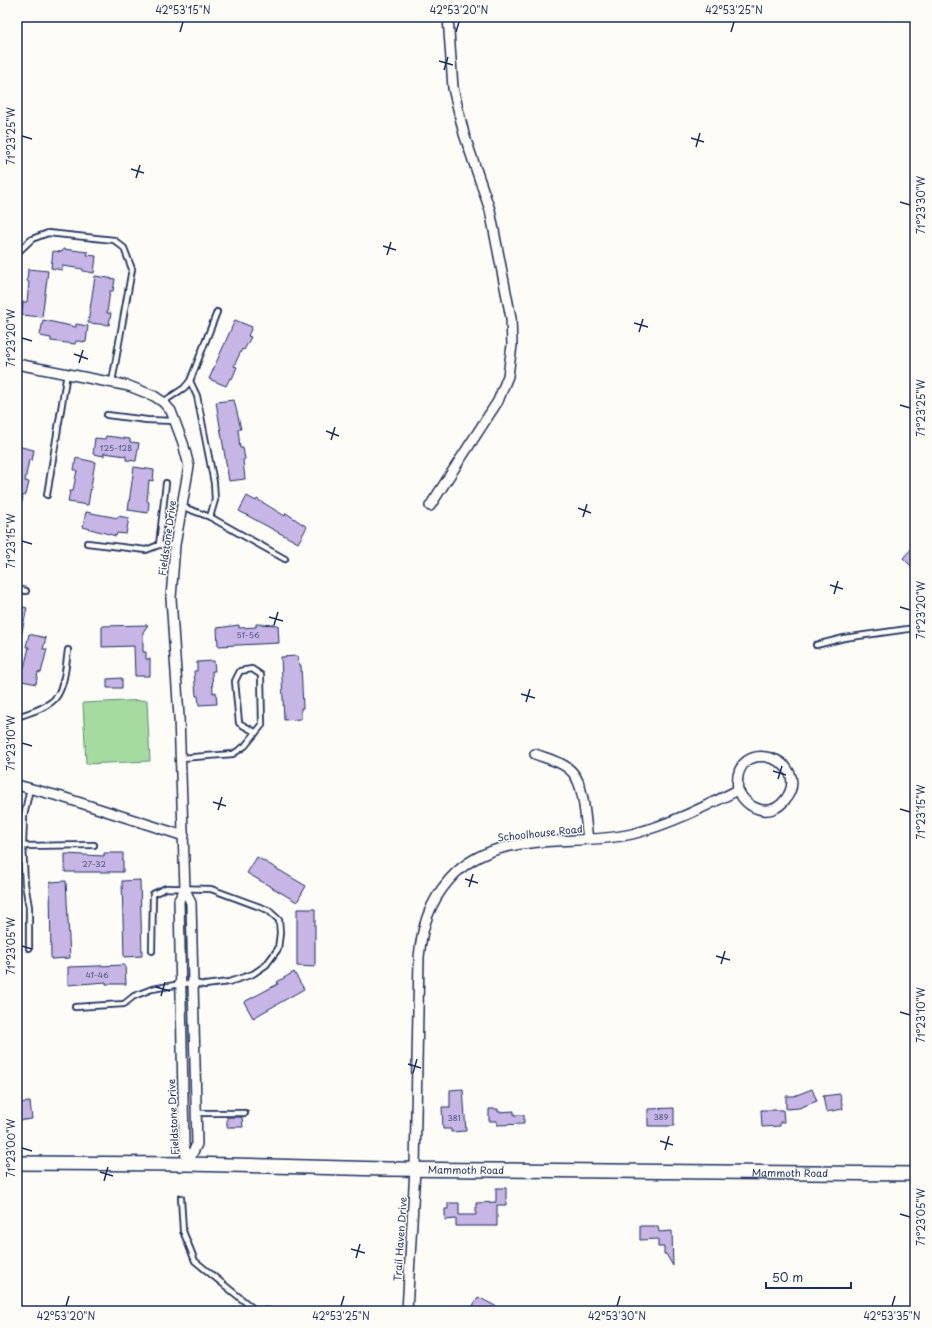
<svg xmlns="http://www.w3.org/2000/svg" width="932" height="1328" font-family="'Playpen Sans',sans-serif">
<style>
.green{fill:#a5db9f;stroke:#60857e}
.building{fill:#c7b5e5;stroke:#1b2f5e}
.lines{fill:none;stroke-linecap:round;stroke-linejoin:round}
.lane-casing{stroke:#1b2f5e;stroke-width:8}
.street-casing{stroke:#1b2f5e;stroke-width:12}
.secondary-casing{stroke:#1b2f5e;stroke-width:16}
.lane{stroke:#fdfcf7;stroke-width:4.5}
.street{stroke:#fdfcf7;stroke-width:9}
.secondary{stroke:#fdfcf7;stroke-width:13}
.ticks{fill:none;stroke:#1b2f5e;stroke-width:1.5}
.labels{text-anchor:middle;stroke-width:3;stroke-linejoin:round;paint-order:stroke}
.number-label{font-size:8px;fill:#465080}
.street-label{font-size:10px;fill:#1b2f5e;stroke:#fdfcf7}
.neatline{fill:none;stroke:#1b2f5e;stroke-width:1.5}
.ticks-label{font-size:10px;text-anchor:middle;fill:#1b2f5e}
</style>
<rect width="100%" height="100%" fill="#fdfcf7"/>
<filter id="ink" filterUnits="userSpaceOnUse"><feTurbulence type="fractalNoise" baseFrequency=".025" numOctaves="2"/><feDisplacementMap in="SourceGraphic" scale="8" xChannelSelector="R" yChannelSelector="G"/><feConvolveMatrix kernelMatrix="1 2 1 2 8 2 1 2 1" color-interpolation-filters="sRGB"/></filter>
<g filter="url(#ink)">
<polygon class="green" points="147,700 150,761 86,764 83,703"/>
<g class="building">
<polygon points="63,249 88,252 87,255 96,256 94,273 83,271 83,269 62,266 62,270 51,268 53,251 62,252"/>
<polygon points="28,269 48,271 42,317 22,315 23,302 27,302 29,282 27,281"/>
<polygon points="95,276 115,279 113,291 110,291 107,313 111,313 109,325 88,323"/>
<polygon points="43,320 76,327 76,324 88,326 86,342 76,341 75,344 51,341 51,338 40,336"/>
<polygon points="235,320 252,327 248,336 251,337 244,350 242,349 234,366 237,367 232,379 230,378 226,386 209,379"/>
<polygon points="234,400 241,429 238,429 240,448 243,448 245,459 243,460 245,479 229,481 216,402"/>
<polygon points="106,436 130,439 130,442 139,443 136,461 126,460 126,456 104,453 104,456 93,454 95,438 105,439"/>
<polygon points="17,446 34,450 32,461 29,460 25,481 29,482 26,495 23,495 22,502 17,501"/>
<polygon points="76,458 95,462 88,505 68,502 70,491 73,491 77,470 74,470"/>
<polygon points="134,467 154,470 153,481 149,480 147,501 149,502 148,513 128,510"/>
<polygon points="247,496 256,501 257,499 285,516 286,513 307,527 298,543 239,511"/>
<polygon points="86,512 118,518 118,516 129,518 126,534 117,533 116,536 83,527"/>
<polygon points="915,545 915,570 903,558"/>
<polygon points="17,605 27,608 21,636 17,635"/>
<polygon points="256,624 278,625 279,643 218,646 217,628 239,625 239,628 256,627"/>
<polygon points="148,625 143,632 143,652 146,652 146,659 150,659 150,676 135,676 134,646 102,647 102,626"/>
<polygon points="29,634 46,638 43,649 47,649 41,673 38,672 36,684 18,680 21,667 24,668 29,647 26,647"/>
<polygon points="298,656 299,665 301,665 303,708 301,708 301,719 284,720 281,657"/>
<polygon points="214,661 215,671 212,671 213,693 216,692 217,704 199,705 198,696 196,696 194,671 197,671 197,662"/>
<polygon points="122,678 122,688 107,688 107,679"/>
<polygon points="104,853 123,853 123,872 65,872 65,854 104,856"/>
<polygon points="257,857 306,886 297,902 247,873"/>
<polygon points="140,880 142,956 124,957 122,881"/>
<polygon points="66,881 70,958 51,959 50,882"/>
<polygon points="297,909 315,909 315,967 297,966"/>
<polygon points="125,965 126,984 106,984 106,982 68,985 68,967"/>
<polygon points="294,972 304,989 253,1018 244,1002 278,984 277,982"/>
<polygon points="463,1089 466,1131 451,1132 451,1129 443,1129 442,1107 450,1107 450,1090"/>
<polygon points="812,1089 817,1101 799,1108 786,1109 786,1096 794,1096"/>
<polygon points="840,1094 843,1109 826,1112 823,1096"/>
<polygon points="30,1102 32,1119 17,1121 17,1103"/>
<polygon points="674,1108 674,1126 648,1126 648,1109"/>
<polygon points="489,1109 498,1109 498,1112 514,1111 514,1115 524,1115 524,1124 497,1125 497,1121 489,1121"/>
<polygon points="761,1110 783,1110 784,1122 780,1122 780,1126 762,1127"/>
<polygon points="227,1117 242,1117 243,1127 227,1127"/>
<polygon points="496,1188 506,1188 506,1205 497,1205 497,1226 456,1226 456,1219 445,1220 445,1209 448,1209 448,1203 459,1203 459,1215 476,1215 476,1203 496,1202"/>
<polygon points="640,1226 658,1226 659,1232 672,1231 673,1266 666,1254 664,1254 664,1247 658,1247 658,1239 640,1240"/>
<polygon points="478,1297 505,1311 470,1311"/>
</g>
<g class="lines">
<defs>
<g id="lane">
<polyline points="17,253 32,239 48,233 114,240 124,248 132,269 112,382"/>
<polyline points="190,381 197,396 214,483 215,500 210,517"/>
<polyline points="163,402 184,388 190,381 217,312"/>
<polyline points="107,415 147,420 175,421"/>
<polyline points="47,495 67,373"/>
<polyline points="183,507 210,517 285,559"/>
<polyline points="87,543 146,550 159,545 175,545"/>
<polyline points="159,545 166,483"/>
<polyline points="17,589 26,591"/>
<polyline points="816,645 844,638 915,628"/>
<path d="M 17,717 C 29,713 50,707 57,696 C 65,684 66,664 68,650"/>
<polyline points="181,758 233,754 245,746 262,725 261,675 252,669 240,671 235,681 239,723 255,732"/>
<polyline points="23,846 94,845"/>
<polyline points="29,948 29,907 25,884 23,846 24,816 30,788"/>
<polyline points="75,1007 124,1004 134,996 152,989 181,984 193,983 205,985 229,982 253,974 266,965 278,949 280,933 279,920 268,910 211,889 166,888 153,894 152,951"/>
<polyline points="196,1113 245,1113"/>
<polyline points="181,1198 183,1231 195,1261 255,1310 270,1311"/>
</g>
<g id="street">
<polyline points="17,364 129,386 154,396 163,402 171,411 183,443 189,466 175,545 171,598 179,717 185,889 191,903 197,1144 187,1164"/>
<polyline points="430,506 498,401 508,376 512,345 511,318 490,210 464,134 453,88 448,17"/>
<path d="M 535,754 C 548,759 564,762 573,773 C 585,787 585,821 588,839"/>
<polyline points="17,785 62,797 184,836"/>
<polyline points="185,889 179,900 184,1144 187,1163"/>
<path d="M 407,1311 L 415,1169 L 419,957 C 422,927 429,903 449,880 C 494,827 572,848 632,834 C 669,825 704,807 738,790 C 747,809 770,819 785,800 C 816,759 730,732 738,790"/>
</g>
<g id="secondary">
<path id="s1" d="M 17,1163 L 187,1164 L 385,1169 L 915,1174"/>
</g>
</defs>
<use href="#lane" class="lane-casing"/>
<use href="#street" class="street-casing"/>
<use href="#secondary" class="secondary-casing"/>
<use href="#lane" class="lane"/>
<use href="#street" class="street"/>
<use href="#secondary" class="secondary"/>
</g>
</g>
<path class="ticks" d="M 180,32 L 183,22M 456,32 L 459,22M 731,32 L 734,22M 439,61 L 453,65M 444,70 L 448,57M 22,136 L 32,139M 691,138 L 704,142M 696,147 L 700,133M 131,169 L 144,173M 136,178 L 140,165M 900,202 L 910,205M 383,246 L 396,250M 387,255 L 391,242M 634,323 L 648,327M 639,332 L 643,319M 22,338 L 32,341M 74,354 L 88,359M 79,363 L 83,350M 900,405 L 910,408M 326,431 L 339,436M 331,440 L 335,427M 578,508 L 591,513M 583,517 L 587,504M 22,541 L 32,544M 830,585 L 843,589M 834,594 L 838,581M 900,607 L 910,610M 269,617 L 283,621M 274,625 L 278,612M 521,694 L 535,698M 526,702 L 530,689M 22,743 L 32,746M 773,771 L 786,775M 778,779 L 782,766M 213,802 L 226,806M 900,809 L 910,812M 218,810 L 222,797M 465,879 L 478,883M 469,887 L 473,874M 22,946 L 32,949M 716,956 L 730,960M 721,964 L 725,951M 156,987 L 170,991M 161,996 L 165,982M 900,1012 L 910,1015M 408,1064 L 421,1068M 413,1073 L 417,1059M 660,1141 L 673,1145M 22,1148 L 32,1151M 665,1150 L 669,1136M 100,1172 L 113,1176M 104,1181 L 108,1167M 900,1214 L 910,1217M 351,1249 L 365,1253M 356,1258 L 360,1244M 66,1306 L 69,1296M 341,1306 L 344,1296M 617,1306 L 620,1296M 892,1306 L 895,1296"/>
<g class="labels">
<g class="number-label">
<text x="116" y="451">125-128</text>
<text x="248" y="638">51-56</text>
<text x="94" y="867">27-32</text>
<text x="97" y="978">41-46</text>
<text x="661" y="1120">389</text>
<text x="454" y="1121">381</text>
</g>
<g class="street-label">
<text transform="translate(167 538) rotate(-82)" y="4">Fieldstone Drive</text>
<text transform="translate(540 833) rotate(-6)" y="4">Schoolhouse Road</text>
<text transform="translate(173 1117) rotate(-93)" y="4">Fieldstone Drive</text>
<text dy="4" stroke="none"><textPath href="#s1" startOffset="449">Mammoth Road</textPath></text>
<text dy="4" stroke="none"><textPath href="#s1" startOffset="773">Mammoth Road</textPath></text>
<text transform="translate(400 1239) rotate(-86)" y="4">Trail Haven Drive</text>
</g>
</g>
<rect width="932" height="1328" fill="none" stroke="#fdfcf7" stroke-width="44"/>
<path d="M766 1282v6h85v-6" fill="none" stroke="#1b2f5e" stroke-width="2"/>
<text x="772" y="1282" font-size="12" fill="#1b2f5e" stroke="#fdfcf7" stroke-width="3" paint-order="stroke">50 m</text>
<rect x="22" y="22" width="888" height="1284" class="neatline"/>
<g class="ticks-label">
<text x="183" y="14">42°53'15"N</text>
<text x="459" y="14">42°53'20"N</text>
<text x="734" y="14">42°53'25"N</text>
<text transform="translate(11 136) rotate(-90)" y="4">71°23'25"W</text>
<text transform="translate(921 205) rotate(-90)" y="4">71°23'30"W</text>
<text transform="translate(11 338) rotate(-90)" y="4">71°23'20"W</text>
<text transform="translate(921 408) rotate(-90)" y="4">71°23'25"W</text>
<text transform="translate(11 541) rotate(-90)" y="4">71°23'15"W</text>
<text transform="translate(921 610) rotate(-90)" y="4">71°23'20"W</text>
<text transform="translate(11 743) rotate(-90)" y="4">71°23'10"W</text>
<text transform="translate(921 812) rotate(-90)" y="4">71°23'15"W</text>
<text transform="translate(11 946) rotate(-90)" y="4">71°23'05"W</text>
<text transform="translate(921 1015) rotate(-90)" y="4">71°23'10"W</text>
<text transform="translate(11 1148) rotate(-90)" y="4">71°23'00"W</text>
<text transform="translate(921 1217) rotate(-90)" y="4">71°23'05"W</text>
<text x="66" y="1320">42°53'20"N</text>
<text x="341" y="1320">42°53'25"N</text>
<text x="617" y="1320">42°53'30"N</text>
<text x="892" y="1320">42°53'35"N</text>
</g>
</svg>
